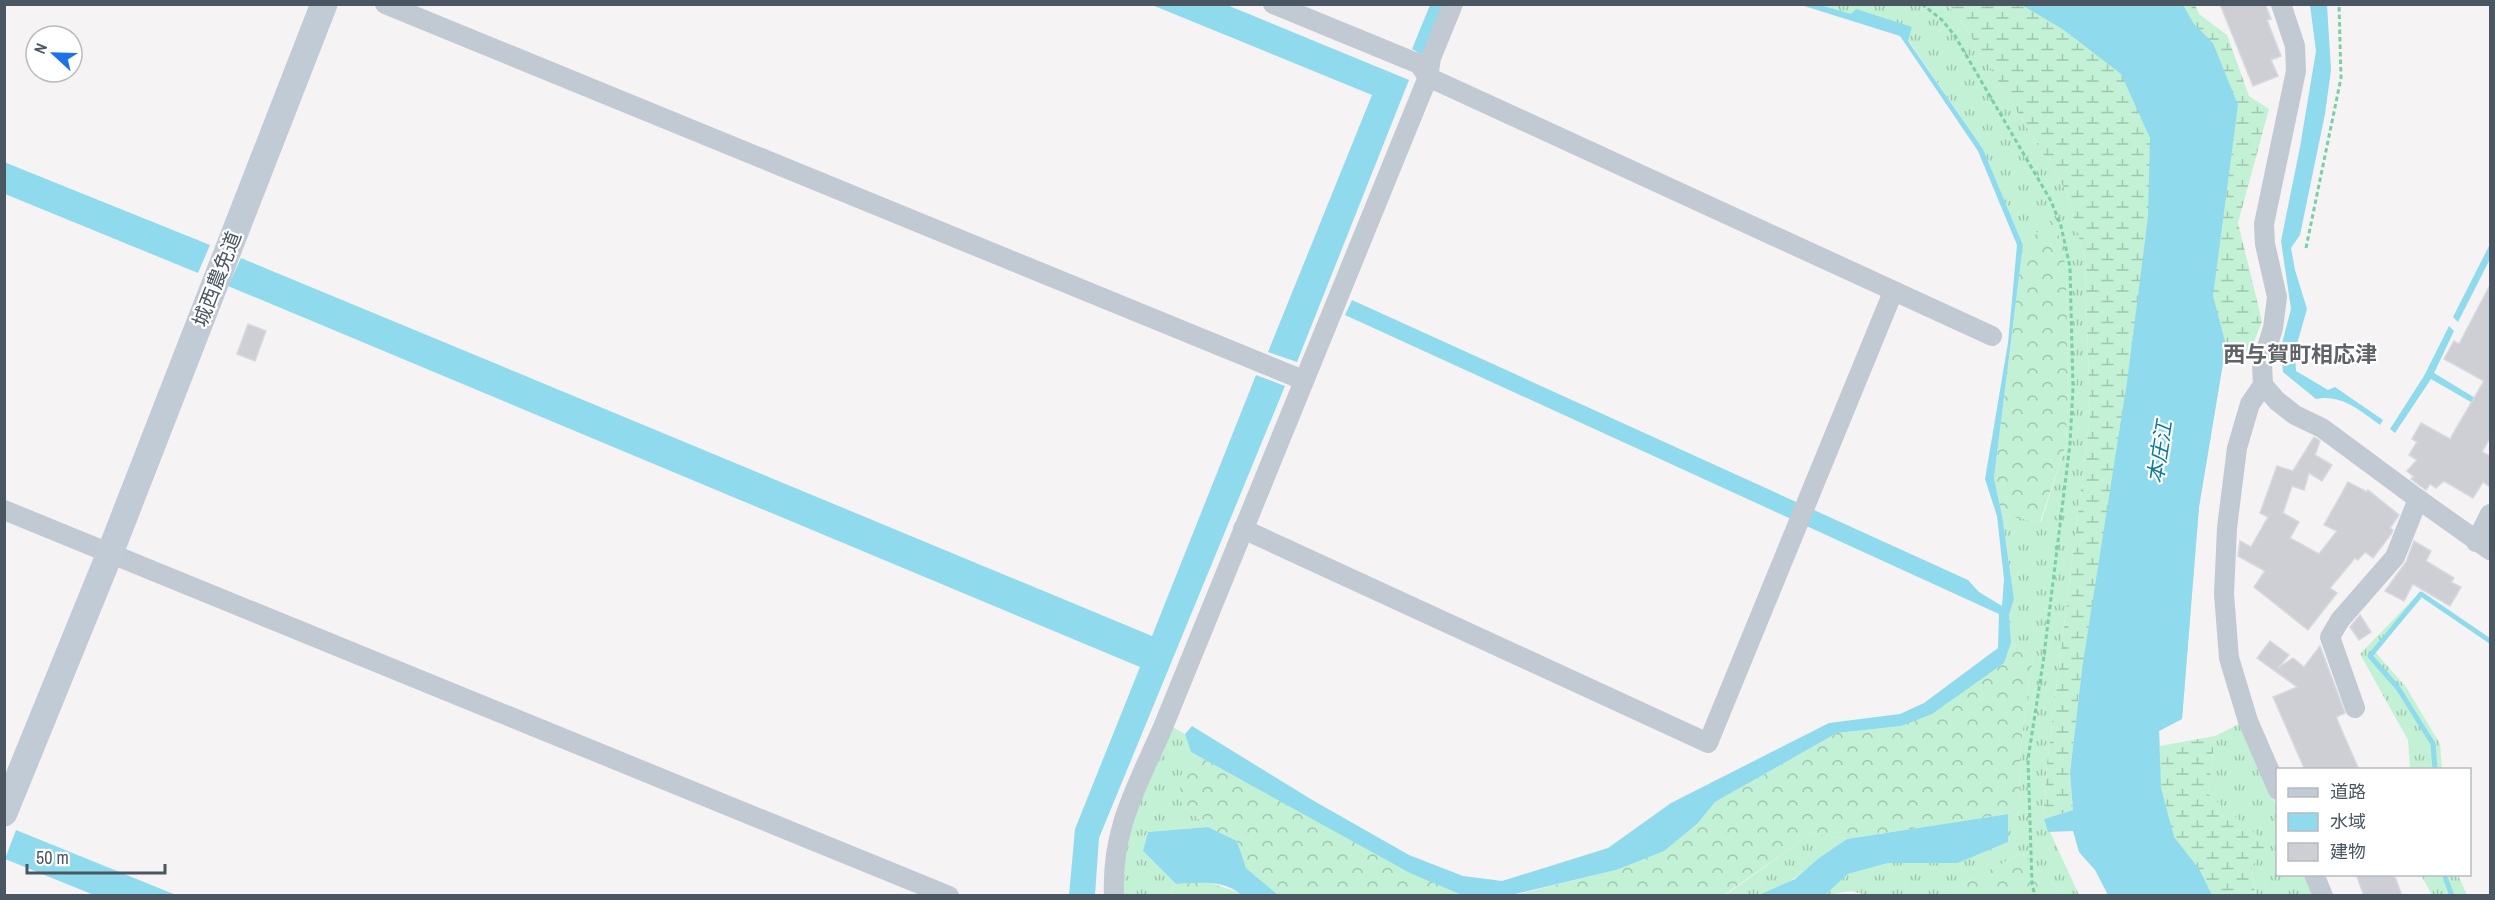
<svg xmlns="http://www.w3.org/2000/svg" width="2495" height="900" font-family="'Archivo Narrow','Noto Sans JP',sans-serif">
<style>
.grass{fill:url(#grass-tufts)}
.forest{fill:url(#forest-crowns)}
.wetland{fill:url(#wetland-marsh)}
.water{fill:#90daee}
.lines{fill:none;stroke-linecap:round;stroke-linejoin:round}
.stream{stroke:#90daee;stroke-width:5}
.building{fill:#cdcfd5;stroke:#d7d9de;stroke-width:1.5}
.path{stroke:#7ad0a6;stroke-width:3;stroke-dasharray:4.5 3;stroke-linecap:butt}
.street{stroke:#c1cad2;stroke-width:20}
.secondary{stroke:#c1cbd6;stroke-width:27}
.labels{text-anchor:middle;stroke-width:4.5;stroke-linejoin:round;paint-order:stroke}
.street-label{font-size:20px;fill:#4a5661;stroke:#fff}
.water-label{font-size:21px;font-style:italic;fill:#0c7c9b;stroke:#fff}
.quarter-label{font-size:22px;font-weight:bold;fill:#5f6368;stroke:#fff}
</style>
<defs>
<pattern id="grass-tufts" width="24" height="20" patternUnits="userSpaceOnUse" patternTransform="scale(1.5)"><rect width="24" height="20" fill="#c3f1d5"/><path d="M3 7l-1-3M5 7V3M7 7l1-3M15 17l-1-3M17 17v-4M19 17l1-3" fill="none" stroke="#a0c6b0"/></pattern>
<pattern id="forest-crowns" width="20" height="18" patternUnits="userSpaceOnUse" patternTransform="scale(1.5)"><rect width="20" height="18" fill="#c3f1d5"/><path d="M2 6a3 3 0 1 1 6 0M12 15a3 3 0 1 1 6 0" fill="none" stroke="#a0c6b0"/></pattern>
<pattern id="wetland-marsh" width="20" height="14" patternUnits="userSpaceOnUse" patternTransform="scale(1.5)"><rect width="20" height="14" fill="#c3f1d5"/><path d="M1 5h8M5 5V1M11 12h8M15 12V8" fill="none" stroke="#a0c6b0"/></pattern>
</defs>
<rect width="100%" height="100%" fill="#f5f3f3"/>
<g class="grass">
<polygon points="1820,5 1946,5 1957,14 2066,191 2085,260 2090,417 2047,764 2044,819 2079,895 2065,895 2022,853 1942,895 1869,896 1852,891 1825,895 1848,874 1888,863 1958,863 2008,842 2008,814 2019,804 2020,751 2033,656 2011,643 2009,615 2014,599 2002,515 2041,522 2066,444 2068,388 2066,268 2054,218 2023,245 1983,149 1908,40 1912,27 1852,15"/>
<polygon points="2420,592 2421,599 2375,652 2406,687 2440,744 2442,769 2410,769 2408,740 2360,654"/>
<polygon points="2241,723 2277,807 2278,874 2307,875 2316,895 2255,895 2252,867 2208,794 2215,736"/>
<polygon points="1171,726 1185,734 1191,752 1180,780 1182,804 1208,827 1148,832 1143,851 1176,884 1169,895 1121,896 1126,836"/>
<path d="M 1812,833 L 1847,839 C 1819,858 1794,884 1761,895 C 1750,898 1735,895 1724,896 Z"/>
<polygon points="2421,875 2458,875 2467,895 2432,895"/>
</g>
<g class="forest">
<polygon points="2055,217 2066,268 2068,388 2066,444 2040,522 2002,515 1994,478 2023,245"/>
<polygon points="2011,643 2033,656 2020,751 2019,804 2008,814 1847,839 1812,833 1724,895 1511,896 1616,870 1698,823 1715,802 1837,733 1901,726 2004,663"/>
<polygon points="1191,752 1410,872 1462,895 1475,895 1278,895 1246,868 1237,841 1208,827 1182,804 1179,780"/>
<polygon points="2022,853 2065,895 1942,895"/>
<polygon points="1208,882 1237,892 1241,895 1169,896 1176,884"/>
</g>
<g class="wetland">
<polygon points="2082,4 2164,102 2136,431 2082,669 2070,773 2073,810 2044,819 2047,764 2090,417 2085,260 2066,191 1957,14 1946,5"/>
<polygon points="2171,5 2195,5 2199,14 2227,35 2249,96 2269,109 2238,223 2262,321 2250,352 2226,345 2199,507 2182,719 2159,731 2160,746 2215,736 2208,794 2267,843 2252,867 2255,895 2172,895 2146,843 2177,420 2230,159 2238,105"/>
</g>
<g class="water">
<polygon points="1152,5 1227,5 1409,80 1297,362 1268,352 1372,95"/>
<polygon points="1430,5 1443,5 1422,55 1412,49"/>
<polygon points="1801,5 1820,5 1851,14 1856,9 1912,27 1908,41 1983,149 2023,245 1994,478 2002,515 2014,599 2009,615 2011,643 2004,663 1932,714 1901,726 1837,733 1715,802 1698,823 1664,851 1616,870 1511,895 1462,895 1410,873 1191,752 1185,734 1192,726 1314,801 1409,855 1463,876 1502,881 1608,848 1671,803 1829,723 1900,714 1924,703 1998,648 1999,614 1345,315 1352,300 1968,580 1979,592 2002,606 2004,579 1997,516 1985,479 2008,343 2017,245 1978,151 1900,36"/>
<polygon points="2022,5 2183,5 2194,24 2213,43 2238,105 2213,296 2226,345 2199,507 2182,719 2159,731 2161,788 2174,837 2199,869 2212,895 2108,895 2095,870 2079,852 2073,831 2048,832 2044,819 2073,810 2070,773 2082,669 2127,382 2148,217 2150,138 2121,74 2064,30"/>
<path d="M 2310,5 L 2327,5 L 2331,70 L 2325,114 L 2300,235 L 2291,248 L 2295,270 L 2307,309 L 2295,351 L 2296,371 L 2328,390 L 2335,387 L 2383,420 L 2380,425 C 2360,411 2342,394 2316,399 L 2283,372 L 2281,347 L 2291,309 L 2281,241 L 2300,147 L 2316,51 Z"/>
<polygon points="4,162 210,245 198,273 5,194"/>
<polygon points="2490,244 2490,259 2458,322 2453,317"/>
<polygon points="241,258 1152,636 1256,375 1285,386 1099,838 1095,895 1069,895 1075,829 1140,667 228,286"/>
<polygon points="2449,326 2454,331 2434,373 2490,407 2490,413 2431,379 2395,433 2390,429 2424,376"/>
<polygon points="2008,814 2008,842 1958,863 1888,863 1848,874 1825,895 1759,895 1795,879 1819,858 1847,839"/>
<path d="M 1208,827 L 1237,841 L 1246,868 L 1278,895 L 1241,895 C 1224,879 1197,883 1176,884 L 1143,851 L 1148,832 Z"/>
<polygon points="16,830 176,895 94,895 5,859"/>
</g>
<g class="lines">
<g class="stream">
<polyline points="2435,770 2433,744 2398,688 2370,656 2421,594 2490,641"/>
<polyline points="2444,874 2452,896"/>
</g>
</g>
<g class="building">
<polygon points="2220,4 2265,4 2271,19 2267,20 2281,56 2271,60 2278,76 2253,86"/>
<polygon points="2490,285 2490,438 2482,452 2490,456 2490,487 2483,482 2473,498 2444,481 2436,488 2430,484 2426,490 2411,479 2414,477 2407,471 2417,460 2409,455 2417,442 2412,439 2421,423 2450,439 2484,381 2444,359 2454,341 2459,344"/>
<polygon points="248,324 266,331 255,361 237,354"/>
<polygon points="2314,437 2320,441 2315,455 2332,465 2322,481 2309,473 2304,490 2292,486 2283,513 2299,522 2290,538 2319,554 2337,531 2324,525 2348,482 2367,492 2368,490 2399,515 2390,528 2393,530 2391,534 2373,558 2365,552 2358,560 2355,558 2330,588 2337,593 2308,630 2254,587 2265,571 2238,556 2240,541 2251,547 2268,517 2260,513 2277,466 2293,471"/>
<polygon points="2414,541 2431,551 2426,561 2454,578 2451,582 2461,587 2450,606 2413,584 2404,601 2385,591 2406,562"/>
<polygon points="2360,615 2371,632 2359,640 2350,627"/>
<polygon points="2270,641 2289,655 2278,668 2293,658 2304,667 2320,646 2345,713 2336,717 2359,770 2305,770 2273,697 2297,687 2257,658"/>
<polygon points="2356,874 2394,874 2402,896 2364,896"/>
</g>
<g class="lines">
<g class="path">
<polyline points="1922,4 1942,20 1955,36 2051,201 2061,226 2070,267 2073,388 2070,444 2043,663 2028,759 2032,884 2035,896"/>
<polyline points="2306,248 2341,78 2339,4"/>
</g>
<g class="street">
<polyline points="385,4 1303,380"/>
<polyline points="1273,4 1419,64 1428,77 1992,336"/>
<polyline points="2281,4 2295,46 2296,71 2264,224 2265,244 2277,297 2273,328 2262,364 2263,385 2277,401 2295,415 2322,428 2418,499"/>
<polyline points="2263,385 2250,404 2237,448 2227,528 2224,594 2229,658 2248,721 2278,790"/>
<polyline points="4,510 949,896"/>
<polyline points="1243,529 1708,743 1893,292"/>
<polyline points="2476,542 2490,514"/>
<polyline points="2355,708 2330,637 2340,620 2395,557 2418,499 2490,550"/>
<polyline points="2314,874 2323,896"/>
<path d="M 1114,896 C 1111,829 1137,787 1163,727 L 1428,77 L 1431,58 L 1453,4"/>
</g>
<polyline class="secondary" points="4,813 110,553 324,4"/>
</g>
<g class="labels">
<g class="street-label">
<text transform="translate(217 279) rotate(-69)" y="7">城西農免道</text>
</g>
<g class="water-label">
<text transform="translate(2160 452) rotate(-81)" y="7">本庄江</text>
</g>
<g class="quarter-label">
<text x="2300" y="362">西与賀町相応津</text>
</g>
</g>
<rect width="2495" height="900" fill="none" stroke="#4a5661" stroke-width="12"/>
<rect x="2276" y="768" width="195" height="108" fill="#ffffff" stroke="#b7bbc0" stroke-width="1.5"/>
<rect x="2288" y="788" width="30" height="9" fill="#c1cbd6" stroke="#b7bbc0" stroke-width="1.5"/>
<text x="2330" y="798" font-size="18" fill="#4a5661">道路</text>
<rect x="2288" y="813" width="30" height="18" fill="#90daee" stroke="#b7bbc0" stroke-width="1.5"/>
<text x="2330" y="828" font-size="18" fill="#4a5661">水域</text>
<rect x="2288" y="843" width="30" height="18" fill="#cdcfd5" stroke="#b7bbc0" stroke-width="1.5"/>
<text x="2330" y="858" font-size="18" fill="#4a5661">建物</text>
<g transform="translate(54 54) rotate(292)"><circle r="28" fill="#ffffff" stroke="#b7bbc0" stroke-width="1.5"/>
<path d="M0-4.5L10 22L0 15L-10 22Z" fill="#1a73e8"/>
<text y="-9" font-size="16" font-weight="bold" text-anchor="middle" fill="#4a5661">N</text>
</g>
<path d="M27 864v9h138v-9" fill="none" stroke="#4a5661" stroke-width="3"/>
<text x="36" y="864" font-size="18" fill="#4a5661" stroke="#ffffff" stroke-width="4.5" paint-order="stroke">50 m</text>
</svg>
